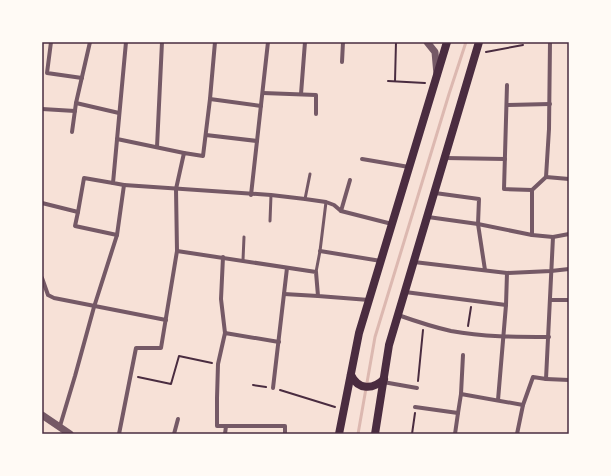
<svg xmlns="http://www.w3.org/2000/svg" width="611" height="476" font-family="'Archivo Narrow',sans-serif">
<style>
.lines{fill:none;stroke-linecap:round;stroke-linejoin:round}
.stream{stroke:#dcb8b0;stroke-width:3}
.path{stroke:#4a2c40;stroke-width:2}
.service{stroke:#755966;stroke-width:3}
.minor{stroke:#755966;stroke-width:4}
.tertiary{stroke:#755966;stroke-width:7}
.secondary{stroke:#4a2c40;stroke-width:8}
.neatline{fill:none;stroke:#4a2c40;stroke-width:1.5}
</style>
<rect width="100%" height="100%" fill="#f7e1d7"/>
<g class="lines">
<polyline class="stream" points="358,434 375,337 449,94 466,42"/>
<g class="path">
<polyline points="486,52 523,45"/>
<polyline points="388,81 425,83"/>
<polyline points="395,81 396,42"/>
<polyline points="468,326 471,307"/>
<polyline points="138,377 171,384 179,356 212,363"/>
<polyline points="418,381 423,330"/>
<polyline points="253,385 266,387"/>
<polyline points="280,390 335,407"/>
<polyline points="412,434 415,413"/>
</g>
<g class="service">
<polyline points="305,199 310,174"/>
<polyline points="270,221 271,195"/>
<polyline points="243,260 244,237"/>
<polyline points="316,272 320,251 326,202"/>
</g>
<g class="minor">
<polyline points="51,42 47,73 82,78"/>
<polyline points="342,62 343,42"/>
<polyline points="507,85 504,189 532,190"/>
<polyline points="263,93 316,95 316,114"/>
<polyline points="301,94 305,42"/>
<polyline points="210,99 261,106"/>
<polyline points="76,103 119,113"/>
<polyline points="507,105 550,104"/>
<polyline points="42,109 75,111"/>
<polyline points="72,132 76,103 90,42"/>
<polyline points="206,135 257,141"/>
<polyline points="117,139 184,153"/>
<polyline points="157,147 162,42"/>
<polyline points="445,158 505,159"/>
<polyline points="362,159 409,167"/>
<polyline points="546,177 569,179"/>
<polyline points="124,185 271,195 305,199 326,202 334,205 341,211 392,224"/>
<polyline points="435,193 479,199 478,224 485,270"/>
<polyline points="251,195 268,42"/>
<polyline points="42,203 78,212 84,178 113,183"/>
<polyline points="341,211 350,180"/>
<polyline points="78,212 75,226 117,235"/>
<polyline points="428,217 478,224 532,235 553,237 569,234"/>
<polyline points="532,235 532,190 546,177 549,129 550,42"/>
<polyline points="177,251 316,272 318,296 369,300"/>
<polyline points="320,251 381,261"/>
<polyline points="223,257 221,299 225,333"/>
<polyline points="414,262 507,273 551,271 569,269"/>
<polyline points="42,278 48,295 54,298 166,320"/>
<polyline points="405,292 506,305"/>
<polyline points="284,294 318,296"/>
<polyline points="551,300 569,300"/>
<path d="M 398,315 C 415,321 433,327 451,331 C 483,337 516,337 549,337"/>
<polyline points="546,379 569,380"/>
<polyline points="383,382 417,388"/>
<polyline points="273,388 287,268"/>
<polyline points="461,394 463,355"/>
<polyline points="498,400 506,305 507,273"/>
<polyline points="415,407 458,413 461,394 523,405"/>
<polyline points="60,426 75,376 94,307 117,235 124,185 113,183 126,42"/>
<polyline points="226,426 217,426 217,398 218,364 225,333 279,342"/>
<polyline points="119,434 136,348 161,348 177,251 176,189 184,153 203,156 210,99 215,42"/>
<polyline points="174,434 178,419"/>
<polyline points="225,434 226,426 285,426 285,434"/>
<polyline points="455,434 458,413"/>
<polyline points="517,434 523,405 533,377 546,379 553,237"/>
</g>
<g class="tertiary">
<polyline points="427,42 435,52 437,75"/>
<polyline points="42,415 70,434"/>
</g>
<g class="secondary">
<path d="M 351,375 C 358,390 373,390 384,379"/>
<polyline points="339,434 359,333 447,42"/>
<polyline points="375,434 389,345 479,42"/>
</g>
</g>
<rect width="611" height="476" fill="none" stroke="#fffaf5" stroke-width="86"/>
<rect x="43" y="43" width="525" height="390" class="neatline"/>
</svg>
